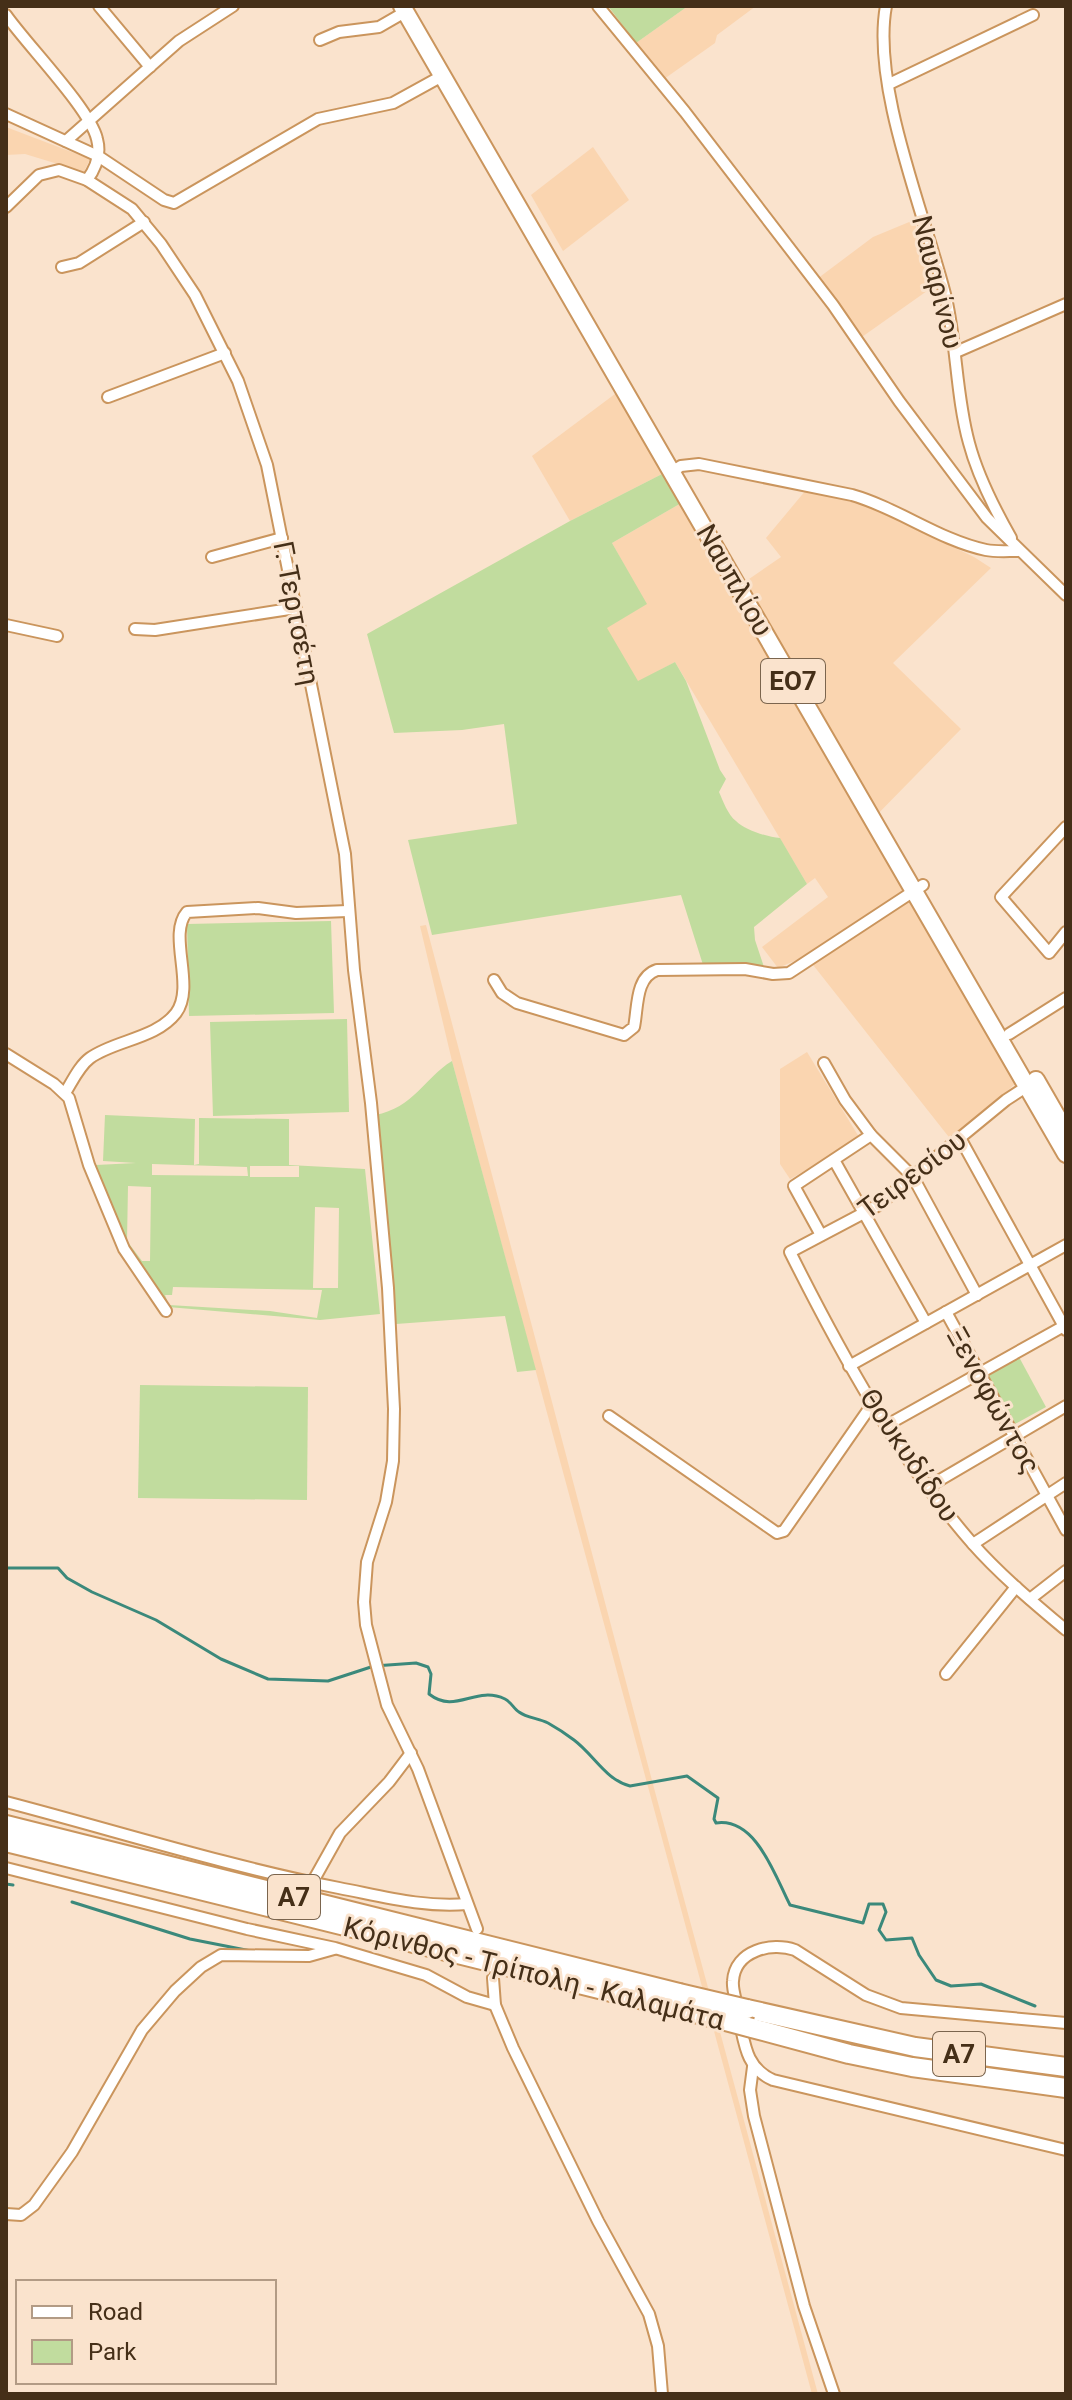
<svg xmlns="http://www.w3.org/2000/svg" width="1072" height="2400" font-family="Roboto,sans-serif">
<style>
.built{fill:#fad5b0}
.green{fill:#c1dc9e;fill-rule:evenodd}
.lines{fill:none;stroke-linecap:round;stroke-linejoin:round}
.stream{stroke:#3b897b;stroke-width:3}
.minor-casing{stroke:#ca955d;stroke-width:14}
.primary-casing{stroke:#ca955d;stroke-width:20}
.motorway-casing{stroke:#ca955d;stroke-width:22}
.minor{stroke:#fff;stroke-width:10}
.primary{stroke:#fff;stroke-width:16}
.motorway{stroke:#fff;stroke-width:18}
.motorway-bridge-casing{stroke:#ca955d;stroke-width:22;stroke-linecap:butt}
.motorway-bridge{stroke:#fff;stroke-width:18}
.labels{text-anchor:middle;stroke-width:6;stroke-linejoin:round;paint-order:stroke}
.shield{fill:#fae3cd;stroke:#7b654e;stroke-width:2}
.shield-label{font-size:26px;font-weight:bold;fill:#452f18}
.street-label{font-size:28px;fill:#452f18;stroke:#fae3cd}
</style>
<rect width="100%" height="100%" fill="#fae3cd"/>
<g class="built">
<polygon points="688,6 756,6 717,35 715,43 664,79 636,43"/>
<polygon points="6,127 90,159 84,172 25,154 6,155"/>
<polygon points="593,147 629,200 563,251 531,195"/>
<polygon points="914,220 934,286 859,339 817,279 873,237"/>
<polygon points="619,391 666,472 570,521 532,456"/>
<polygon points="806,490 868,506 974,557 991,568 893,663 961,729 868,824 1017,1082 952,1141 806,956 778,968 762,947 828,897 815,878 807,884 675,662 638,682 606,628 646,604 612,543 683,502 733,590 781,557 766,538"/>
<polygon points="426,925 654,1788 818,2394 812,2394 452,1061 420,926"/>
<polygon points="807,1052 859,1137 826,1159 790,1179 780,1164 780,1069"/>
</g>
<g class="green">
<polygon points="608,6 688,6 636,43"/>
<path d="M 666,472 L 683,502 L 612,543 L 647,604 L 607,628 L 638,681 L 675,662 L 686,681 L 720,770 L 726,779 L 719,792 C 723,801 728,815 736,821 C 745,830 767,837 780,838 L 807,884 L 754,927 L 755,940 L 764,967 L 704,968 L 681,895 L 432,935 L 408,840 L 517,824 L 504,724 L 462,730 L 394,733 L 367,634 L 570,521 Z"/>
<polygon points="331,921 334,1013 189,1016 187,924"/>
<polygon points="347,1019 349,1112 213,1116 210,1022"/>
<path d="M 452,1061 L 536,1370 L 517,1372 L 505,1316 L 396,1324 L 375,1115 C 414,1108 424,1078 452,1061 Z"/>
<path d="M 105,1115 L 195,1119 L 194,1165 L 199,1164 L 199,1118 L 289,1119 L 289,1165 L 365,1169 L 380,1314 L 320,1320 L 168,1307 L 126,1241 L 96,1165 L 136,1163 L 103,1161 ZM 152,1164 L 247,1167 L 248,1176 L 152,1175 ZM 250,1166 L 299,1166 L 299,1177 L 250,1177 ZM 128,1186 L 151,1187 L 150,1261 L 142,1261 L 127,1241 ZM 315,1207 L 339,1208 L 338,1288 L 313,1288 ZM 173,1287 L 322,1290 L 317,1318 L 270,1311 L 169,1305 L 165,1295 L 172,1295 Z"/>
<polygon points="1019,1357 1046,1407 1015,1424 987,1375"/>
<polygon points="140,1385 308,1387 307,1500 138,1498"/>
</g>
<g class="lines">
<g class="stream">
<path d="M 6,1568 L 58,1568 L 67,1578 L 92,1592 L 156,1620 L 221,1659 L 268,1679 L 328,1681 L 374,1666 L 416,1663 L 428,1667 L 431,1674 L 429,1694 C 456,1715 475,1685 505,1699 C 511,1702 514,1709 519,1712 C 527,1718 538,1718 548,1723 C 557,1728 566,1734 574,1740 C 594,1755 606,1780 630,1786 L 687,1776 L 718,1798 L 714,1819 L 716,1823 C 756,1817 775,1876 790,1905 L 863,1923 L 869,1904 L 883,1904 L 886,1912 L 879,1930 L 886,1940 L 912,1938 L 919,1955 L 936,1980 L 951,1986 L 981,1984 L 1035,2006"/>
<polyline points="6,1884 13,1885"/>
<polyline points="72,1902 190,1939 251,1951"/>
</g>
<defs>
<g id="minor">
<polyline points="99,6 150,67"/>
<polyline points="598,6 685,112 833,305 899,401 987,518 1066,595"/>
<path d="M 886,6 C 871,87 926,217 946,298 C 957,346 956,396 969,443 C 978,477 994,508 1011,538"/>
<path d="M 6,15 C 27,45 90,109 97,139 C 101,154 96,168 87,180"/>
<polyline points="320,40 339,32 379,27 405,12"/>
<polyline points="889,84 1033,15"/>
<polyline points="6,114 98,156 164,200 174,203 318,119 393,103 442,76"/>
<polyline points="66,141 179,41 233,6"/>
<polyline points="6,207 39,175 59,170 87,180 132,209 161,244 195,295 238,381 267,465 345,854 354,970 371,1103 388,1288 394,1409 393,1461 386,1502 367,1562 364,1602 366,1625 387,1705 418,1769 477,1929"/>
<polyline points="62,267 79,263 144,222"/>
<polyline points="956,352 1066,304"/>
<polyline points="108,397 225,353"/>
<path d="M 673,471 L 681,466 L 699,464 L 852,495 C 898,508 939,540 986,550 C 996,552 1007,551 1018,551"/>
<polyline points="212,557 282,538"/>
<polyline points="6,625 57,636"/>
<polyline points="135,629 155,630 296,608"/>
<polyline points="1066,827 1001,897 1049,953 1066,932"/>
<path d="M 494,980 L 502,993 L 517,1003 L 624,1035 L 634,1027 C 638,1008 635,977 657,970 L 745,969 L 773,974 L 789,973 L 923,885"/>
<polyline points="1009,1034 1066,998"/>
<polyline points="6,1054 54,1084 69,1098 89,1165 124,1249 166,1311"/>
<polyline points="824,1063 845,1100 871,1135 913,1177 977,1295"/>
<path d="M 1029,1085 L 1006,1100 L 877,1206 L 790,1252 C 840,1352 898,1458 972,1543 C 1000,1575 1034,1603 1066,1630"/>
<path d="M 65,1093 C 72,1082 79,1066 90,1058 C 115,1040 156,1039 176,1013 C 196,986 167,935 187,912 L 258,908 L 296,913 L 348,911"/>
<polyline points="960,1138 1066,1330"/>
<polyline points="834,1160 926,1323"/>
<polyline points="821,1235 794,1186 871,1135"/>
<polyline points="946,1312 1066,1530"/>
<polyline points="849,1366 1066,1245"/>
<polyline points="609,1416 777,1533 784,1531 873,1403"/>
<polyline points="887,1425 1064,1326"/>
<polyline points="928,1487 1066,1406"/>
<polyline points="973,1544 1066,1483"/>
<polyline points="1030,1599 1066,1571"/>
<polyline points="946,1674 1016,1587"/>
<path d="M 6,1802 C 117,1831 227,1866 339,1888 C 381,1896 424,1908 467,1904"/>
<polyline points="6,1868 247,1929 335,1948 426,1975 467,1997 495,2005"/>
<polyline points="312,1883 340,1833 389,1782 411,1753"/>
<polyline points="493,1978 495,2005 513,2048 598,2221 649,2314 658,2346 662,2394"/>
<path d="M 737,2007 C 736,1999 732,1989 733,1981 C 735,1950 772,1942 795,1950 L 866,1995 L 901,2008 L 1066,2023"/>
<path d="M 740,2023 C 745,2048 748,2069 773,2080 L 1066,2150"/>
<polyline points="753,2067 750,2090 754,2116 804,2306 834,2394"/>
<polyline points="6,2214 21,2215 34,2205 72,2152 142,2030 175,1991 201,1967 221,1955 309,1956 334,1949"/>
</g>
<g id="primary">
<polyline points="402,6 1066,1154"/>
<polyline points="1036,1080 1066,1132"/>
</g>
<g id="motorway">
<polyline points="6,1825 679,1993"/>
<polyline points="6,1842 684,2010"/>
<polyline points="747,2009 915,2047 1066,2067"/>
<polyline points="752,2028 849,2054 912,2067 1066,2088"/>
</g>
</defs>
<use href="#minor" class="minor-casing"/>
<use href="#primary" class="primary-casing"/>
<use href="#motorway" class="motorway-casing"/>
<use href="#minor" class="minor"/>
<use href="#primary" class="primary"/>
<use href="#motorway" class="motorway"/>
<defs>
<g id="motorway-bridge">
<polyline points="679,1993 747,2009"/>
<polyline points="684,2010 752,2028"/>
</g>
</defs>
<use href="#motorway-bridge" class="motorway-bridge-casing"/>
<use href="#motorway-bridge" class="motorway-bridge"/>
</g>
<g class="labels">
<g class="shield">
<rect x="761" y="659" width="64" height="44" rx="6"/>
<rect x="268" y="1875" width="52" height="44" rx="6"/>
<rect x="933" y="2032" width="52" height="44" rx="6"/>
</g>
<g class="shield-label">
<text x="793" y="690">ΕΟ7</text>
<text x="294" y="1906">Α7</text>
<text x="959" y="2063">Α7</text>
</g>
<g class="street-label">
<text transform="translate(938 282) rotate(76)" y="10">Ναυαρίνου</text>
<text transform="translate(735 580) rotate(60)" y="10">Ναυπλίου</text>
<text transform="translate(297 613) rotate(79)" y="10">Γ. Τερτσέτη</text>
<text transform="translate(912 1174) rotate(-37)" y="10">Τειρεσίου</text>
<text transform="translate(994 1400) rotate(61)" y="10">Ξενοφώντος</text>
<text transform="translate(910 1455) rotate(56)" y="10">Θουκυδίδου</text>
<text transform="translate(534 1973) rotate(14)" y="10">Κόρινθος - Τρίπολη - Καλαμάτα</text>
</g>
</g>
<rect width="1072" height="2400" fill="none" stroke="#452f18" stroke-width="16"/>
<rect x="16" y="2280" width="260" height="104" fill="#fae3cd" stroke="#b29b85" stroke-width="2"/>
<rect x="32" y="2306" width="40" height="12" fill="#ffffff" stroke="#b29b85" stroke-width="2"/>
<text x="88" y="2320" font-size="24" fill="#452f18">Road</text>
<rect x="32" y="2340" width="40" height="24" fill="#c1dc9e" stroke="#b29b85" stroke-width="2"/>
<text x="88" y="2360" font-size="24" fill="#452f18">Park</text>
</svg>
